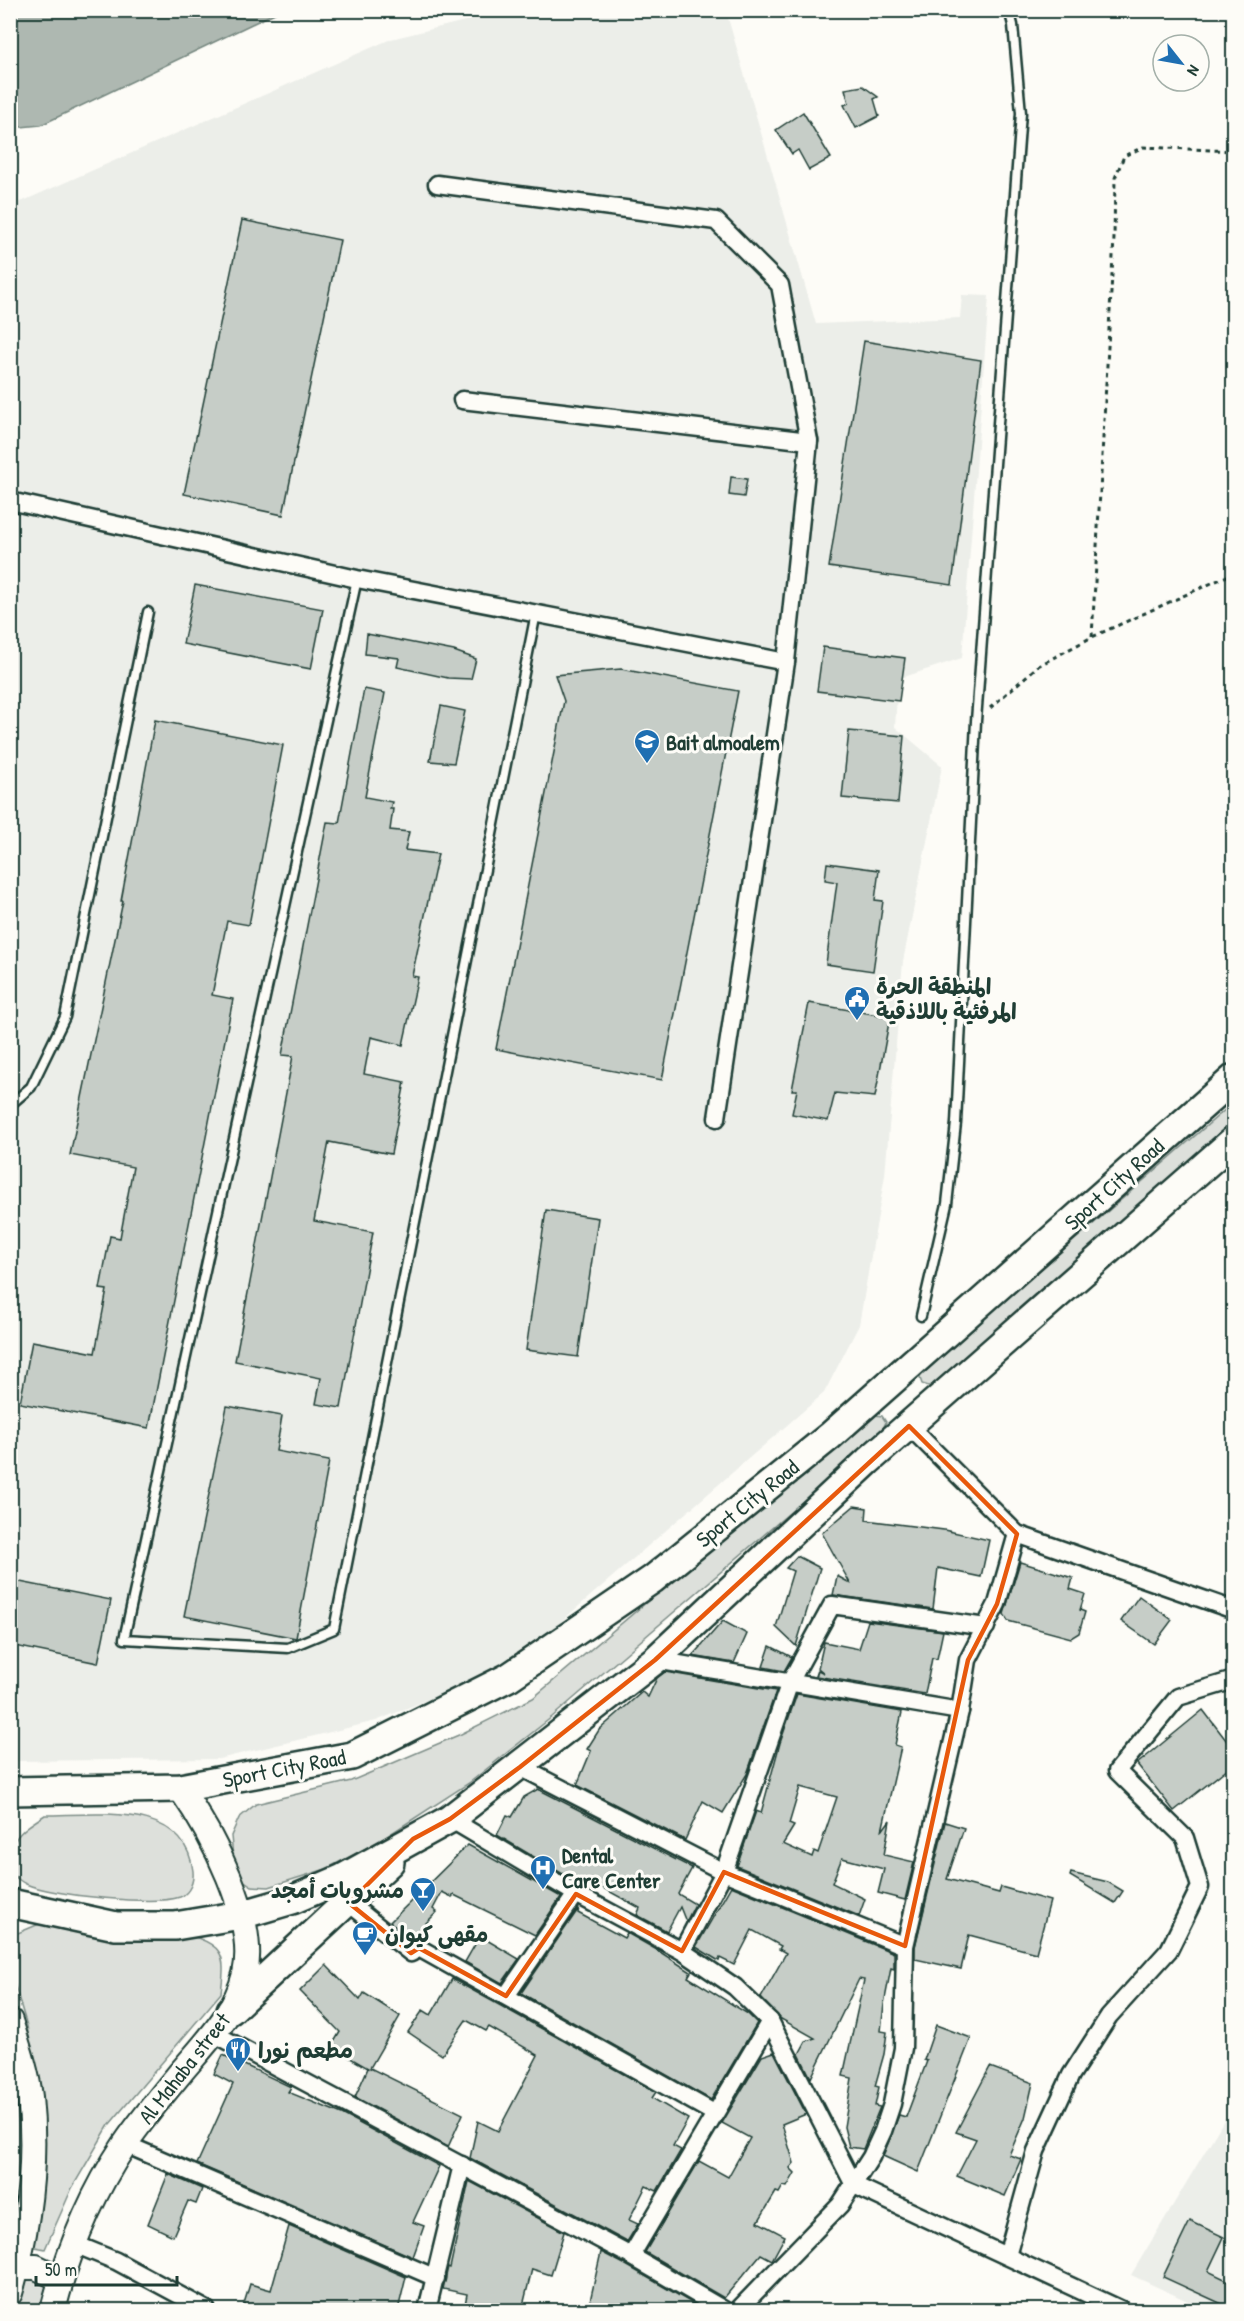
<svg xmlns="http://www.w3.org/2000/svg" width="1244" height="2321" font-family="'Patrick Hand','Playpen Sans Arabic',sans-serif">
<style>
.built{fill:#eceee9}
.green{fill:#dde0db;stroke:#7e8e88;stroke-width:1.5}
.water{fill:#aeb8b1;stroke:#75877f;stroke-width:1.5}
.building{fill:#c6cdc7;stroke:#1f3d34;stroke-width:1.5;fill-rule:evenodd}
.lines{fill:none;stroke-linecap:round;stroke-linejoin:round}
.service-casing{stroke:#1f3d34;stroke-width:13}
.minor-casing{stroke:#1f3d34;stroke-width:21}
.secondary-casing{stroke:#1f3d34;stroke-width:28}
.primary-casing{stroke:#1f3d34;stroke-width:32}
.path{stroke:#1f3d34;stroke-width:3;stroke-dasharray:4.5 4.5;stroke-linecap:butt}
.service{stroke:#fdfcf7;stroke-width:8}
.minor{stroke:#fdfcf7;stroke-width:16}
.secondary{stroke:#fdfcf7;stroke-width:24}
.primary{stroke:#fdfcf7;stroke-width:27}
.marked{fill:none;stroke:#e8590c;stroke-width:4.5;stroke-linejoin:round}
.labels{text-anchor:middle;stroke-width:6;stroke-linejoin:round;paint-order:stroke}
.poi-label{font-size:22px;font-weight:bold;fill:#1f3d34;stroke:#fdfcf7;text-anchor:start}
.street-label{font-size:22px;fill:#1f3d34;stroke:#fdfcf7}
</style>
<rect width="100%" height="100%" fill="#fdfcf7"/>
<filter id="ink" filterUnits="userSpaceOnUse"><feTurbulence type="fractalNoise" baseFrequency=".0167" numOctaves="2"/><feDisplacementMap in="SourceGraphic" scale="12" xChannelSelector="R" yChannelSelector="G"/><feConvolveMatrix kernelMatrix="1 2 1 2 8 2 1 2 1" color-interpolation-filters="sRGB"/></filter>
<g filter="url(#ink)">
<g class="built">
<polygon points="506,11 726,11 816,324 960,318 962,295 989,296 962,658 898,679 895,727 942,766 903,961 885,1175 859,1325 824,1393 511,1665 376,1721 219,1759 11,1761 10,204 23,201 391,39"/>
<polygon points="1233,2105 1233,2310 1207,2310 1131,2275"/>
</g>
<g class="green">
<polygon points="1233,1103 1233,1127 935,1388 922,1384 920,1378 922,1372"/>
<polygon points="875,1415 882,1416 886,1422 880,1435 552,1717 469,1783 378,1842 326,1869 269,1887 252,1886 240,1878 234,1868 231,1836 239,1818 256,1804 351,1781 461,1734 533,1698 866,1417"/>
<path d="M 45,1815 C 96,1815 185,1801 193,1871 C 194,1881 190,1893 180,1897 C 155,1906 50,1895 26,1884 C 21,1882 16,1877 11,1874 C 8,1839 17,1833 45,1815 Z"/>
<path d="M 44,1922 C 79,1924 201,1923 219,1952 C 226,1962 222,1981 221,1993 L 109,2125 L 72,2188 L 45,2249 L 25,2245 L 40,2103 L 27,2026 L 11,1973 L 13,1935 Z"/>
<polygon points="20,2275 48,2282 40,2310 11,2310"/>
</g>
<polygon class="water" points="11,10 279,10 279,11 41,125 11,128"/>
<g class="building">
<polygon points="863,86 878,97 874,99 879,116 856,128 844,105 849,103 845,89"/>
<polygon points="803,112 831,158 809,170 798,150 792,154 776,130"/>
<polygon points="242,220 340,240 283,515 184,494"/>
<polygon points="864,341 981,360 952,585 829,567"/>
<polygon points="731,477 747,479 744,497 729,495"/>
<polygon points="195,585 323,609 311,669 183,644"/>
<polygon points="367,634 454,651 476,659 471,679 448,678 397,667 399,658 365,654"/>
<polygon points="823,647 905,658 899,701 817,691"/>
<polygon points="621,669 738,691 662,1080 496,1049 564,701 555,675"/>
<polygon points="364,689 385,693 365,797 392,802 390,809 393,809 390,830 409,832 405,850 438,854 412,976 418,977 403,1045 371,1037 364,1074 405,1082 391,1154 329,1142 314,1221 373,1232 341,1408 316,1404 321,1378 235,1361 293,1056 282,1055 327,822 339,823"/>
<polygon points="441,706 465,711 454,763 430,761"/>
<polygon points="155,720 283,745 249,925 227,921 212,995 233,999 149,1428 20,1403 32,1341 95,1353 107,1290 100,1289 110,1236 120,1238 133,1167 70,1155 123,901 121,901"/>
<polygon points="849,731 904,736 898,803 842,798"/>
<polygon points="827,863 879,870 875,900 883,901 873,971 826,964 837,882 825,880"/>
<polygon points="809,1003 890,1017 875,1097 835,1093 828,1121 792,1114 797,1090 792,1090"/>
<polygon points="546,1210 598,1218 578,1357 526,1350"/>
<polygon points="227,1406 282,1416 276,1451 329,1461 296,1638 184,1616"/>
<polygon points="854,1506 867,1508 866,1520 944,1530 989,1540 981,1577 938,1568 933,1609 833,1595 837,1576 850,1583 822,1533"/>
<polygon points="797,1556 820,1568 796,1646 776,1627 793,1571 786,1568"/>
<polygon points="1020,1562 1073,1578 1070,1589 1085,1594 1080,1610 1085,1612 1079,1633 1071,1638 1008,1621 1004,1614"/>
<polygon points="10,1580 111,1600 98,1663 10,1645"/>
<polygon points="1139,1596 1172,1620 1154,1644 1121,1621"/>
<polygon points="723,1621 747,1634 734,1663 692,1656"/>
<polygon points="868,1621 943,1631 937,1659 932,1658 925,1694 816,1676 818,1670 824,1673 818,1668 824,1642 859,1649"/>
<polygon points="770,1646 792,1657 784,1671 763,1667"/>
<polygon points="665,1672 776,1691 747,1774 723,1813 703,1801 685,1840 577,1785 591,1751 587,1749 599,1730 642,1692 648,1697 657,1678"/>
<path d="M 797,1694 L 902,1712 L 895,1745 L 901,1747 L 882,1831 L 890,1820 L 884,1855 L 914,1862 L 905,1900 L 878,1893 L 884,1869 L 842,1858 L 832,1883 L 865,1899 L 859,1916 L 737,1866 L 756,1811 L 761,1813 L 780,1743 ZM 800,1787 L 837,1797 L 818,1853 L 814,1851 L 812,1857 L 783,1844 L 794,1826 L 789,1824 Z"/>
<polygon points="1203,1710 1233,1749 1233,1764 1174,1811 1137,1764"/>
<polygon points="538,1789 692,1868 678,1894 695,1904 686,1922 680,1907 667,1931 637,1915 640,1908 594,1883 590,1890 497,1835 507,1815 512,1817 524,1797"/>
<polygon points="945,1822 964,1828 947,1879 999,1893 1001,1887 1050,1901 1036,1953 969,1935 961,1969 915,1959 915,1947"/>
<polygon points="468,1845 561,1897 535,1935 454,1895 452,1897 442,1892 433,1909 437,1912 410,1939 390,1922"/>
<polygon points="1071,1873 1108,1882 1123,1891 1115,1903 1070,1876"/>
<polygon points="731,1886 894,1953 894,1969 891,1968 884,2004 881,2031 887,2032 884,2054 875,2086 879,2087 875,2106 880,2107 863,2149 849,2147 844,2127 852,2078 843,2076 864,1980 859,1979 811,2078 799,2054 806,2041 815,2038 781,2019 761,1998 786,1953 779,1949 781,1946 752,1930 734,1965 720,1958 719,1961 696,1947"/>
<polygon points="579,1908 578,1913 624,1938 627,1933 657,1950 691,1972 688,1977 748,2014 757,2023 711,2100 521,1993"/>
<polygon points="480,1936 519,1959 502,1983 465,1962"/>
<polygon points="326,1965 360,2000 364,1993 400,2016 370,2068 463,2114 448,2147 355,2097 368,2068 331,2047 340,2032 300,1991"/>
<polygon points="452,1979 656,2092 652,2098 688,2119 673,2146 681,2150 657,2191 646,2186 629,2220 638,2224 627,2242 470,2158 478,2121 498,2131 538,2055 489,2027 486,2031 466,2020 442,2055 408,2032 423,2010 431,2015"/>
<polygon points="936,2025 971,2038 918,2172 883,2156 899,2115 906,2117 927,2061 924,2060"/>
<polygon points="774,2052 806,2114 782,2124 794,2163 790,2168 795,2173 787,2187 783,2186 779,2193 776,2192 758,2222 785,2236 772,2260 761,2254 724,2298 645,2252 699,2161 728,2177 750,2138 722,2123 762,2056"/>
<polygon points="223,2055 291,2087 288,2092 342,2114 439,2166 413,2222 424,2226 413,2257 197,2164 233,2084 214,2074"/>
<polygon points="990,2067 1033,2083 1025,2118 1009,2155 1021,2159 1005,2196 957,2176 976,2139 956,2132"/>
<polygon points="168,2174 202,2189 196,2204 188,2201 173,2236 148,2224"/>
<polygon points="469,2181 564,2232 551,2275 532,2269 522,2310 464,2310 467,2294 443,2289 448,2267 450,2268"/>
<polygon points="1190,2221 1224,2237 1208,2271 1233,2283 1233,2309 1163,2277"/>
<polygon points="289,2226 406,2277 398,2310 242,2310 250,2284 271,2290"/>
<polygon points="601,2252 626,2265 704,2310 588,2310"/>
</g>
<g class="lines">
<defs>
<g id="service">
<polyline points="357,579 124,1639 288,1648 334,1629 536,613"/>
<polyline points="10,1105 31,1087 65,1017 148,612"/>
<polyline points="921,1316 947,1204 956,1123 976,721 1021,113 1013,25 1009,10"/>
</g>
<g id="minor">
<polyline points="437,184 716,221 780,285 809,441 786,662 717,1118"/>
<polyline points="462,400 809,441"/>
<polyline points="10,501 357,579 786,662"/>
<polyline points="909,1426 1017,1534 1234,1610"/>
<polyline points="655,1660 960,1711"/>
<polyline points="520,1767 724,1872 905,1946"/>
<polyline points="450,1819 576,1894 682,1951 735,1987 770,2021 854,2185 1122,2310"/>
<polyline points="349,1903 411,1953 419,1948 714,2113"/>
<polyline points="682,1951 724,1872 790,1682 832,1605 986,1627"/>
<polyline points="506,1996 576,1894"/>
<polyline points="215,2034 631,2256 724,2310"/>
<polyline points="125,2144 436,2278"/>
<polyline points="72,2243 116,2261 207,2310"/>
<polyline points="631,2256 770,2021"/>
<polyline points="1007,2256 1036,2151 1071,2075 1109,2016 1169,1950 1200,1887 1185,1838 1117,1771 1178,1697 1234,1680"/>
<polyline points="427,2310 462,2165"/>
<polyline points="738,2310 840,2205 871,2157 883,2131 892,2104 903,2048 905,1946 960,1711 968,1660 997,1604 1017,1534"/>
</g>
<g id="secondary">
<path d="M 10,2021 C 18,2046 27,2072 30,2097 C 37,2163 28,2230 10,2293"/>
<polyline points="18,2267 36,2267 61,2279"/>
<path d="M 53,2310 C 68,2251 91,2195 125,2144 C 142,2119 162,2095 181,2072 C 207,2041 235,2014 245,1974 C 258,1919 210,1831 180,1788"/>
</g>
<g id="primary">
<polyline points="10,1791 180,1788 352,1756 509,1677 653,1579 830,1436 1234,1078"/>
<polyline points="10,1903 116,1926 175,1926 241,1915 292,1900 341,1879 450,1819 655,1660 868,1461 1234,1140"/>
<polyline points="231,2010 390,1862"/>
</g>
</defs>
<use href="#service" class="service-casing"/>
<use href="#minor" class="minor-casing"/>
<use href="#secondary" class="secondary-casing"/>
<use href="#primary" class="primary-casing"/>
<g class="path">
<polyline points="1092,637 1114,238 1115,178 1124,156 1143,147 1234,151"/>
<polyline points="990,708 1038,666 1092,637 1234,573"/>
</g>
<use href="#service" class="service"/>
<use href="#minor" class="minor"/>
<use href="#secondary" class="secondary"/>
<use href="#primary" class="primary"/>
</g>
</g>
<path class="marked" d="M 909,1426 L 1017,1534 L 997,1604 L 968,1660 L 905,1946 L 724,1872 L 682,1951 L 576,1894 L 506,1996 L 419,1948 L 411,1953 L 349,1903 L 413,1839 L 450,1819 L 520,1767 L 655,1660 Z"/>
<defs>
<symbol id="university-pin" viewBox="-11 -11 22 30"><path d="M0 17L-7.5 6A9.5 9.5 0 1 1 7.5 6Z" fill="#1f6fb2" stroke="#fdfcf7"/><path d="M0-5L7-2L0 1L-7-2ZM-4 1L0 2.5L4 1V4Q0 6-4 4Z" fill="#fff"/></symbol>
<symbol id="civic-pin" viewBox="-11 -11 22 30"><path d="M0 17L-7.5 6A9.5 9.5 0 1 1 7.5 6Z" fill="#1f6fb2" stroke="#fdfcf7"/><path d="M-.6-6.5H3V-4.5H.6V-3L4-1V1h2V6H-6V1h2V-1L-.6-3ZM-1.2 2.5V6h2.4V2.5Z" fill="#fff"/></symbol>
<symbol id="hospital-pin" viewBox="-11 -11 22 30"><path d="M0 17L-7.5 6A9.5 9.5 0 1 1 7.5 6Z" fill="#1f6fb2" stroke="#fdfcf7"/><path d="M-5-5h3v3.5h4V-5h3V5h-3V1.5h-4V5h-3Z" fill="#fff"/></symbol>
<symbol id="bar-pin" viewBox="-11 -11 22 30"><path d="M0 17L-7.5 6A9.5 9.5 0 1 1 7.5 6Z" fill="#1f6fb2" stroke="#fdfcf7"/><path d="M-6-5H6L.8 .8V4.5H3.5V6h-7V4.5H-.8V.8Z" fill="#fff"/></symbol>
<symbol id="cafe-pin" viewBox="-11 -11 22 30"><path d="M0 17L-7.5 6A9.5 9.5 0 1 1 7.5 6Z" fill="#1f6fb2" stroke="#fdfcf7"/><path d="M-5.5-4.5H6V0H3Q3 3.5 0 3.5H-2.5Q-5.5 3.5-5.5 0ZM3-3.2v2h1.7v-2ZM-6 4.5H4V6H-6Z" fill="#fff"/></symbol>
<symbol id="restaurant-pin" viewBox="-11 -11 22 30"><path d="M0 17L-7.5 6A9.5 9.5 0 1 1 7.5 6Z" fill="#1f6fb2" stroke="#fdfcf7"/><path d="M-5-6h1v4h1v-4h1v4h1v-4h1v5L-1.5 .5V6h-2V.5L-5-1ZM5-6V6H3V1.5H1.5Q1.5-4 5-6Z" fill="#fff"/></symbol>
</defs>
<g fill-rule="evenodd">
<use href="#university-pin" x="632" y="727" width="30" height="40"/>
<use href="#civic-pin" x="842" y="984" width="30" height="40"/>
<use href="#hospital-pin" x="528" y="1853" width="30" height="40"/>
<use href="#bar-pin" x="408" y="1875" width="30" height="40"/>
<use href="#cafe-pin" x="350" y="1919" width="30" height="40"/>
<use href="#restaurant-pin" x="223" y="2035" width="30" height="40"/>
</g>
<g class="labels">
<g class="poi-label">
<text x="666" y="750">Bait almoalem</text>
<text x="876" y="994">المنطقة الحرة<tspan x="876" dy="25">المرفئية باللاذقية</tspan></text>
<text x="562" y="1863">Dental<tspan x="562" dy="25">Care Center</tspan></text>
<text x="404" y="1898" text-anchor="end">مشروبات أمجد</text>
<text x="385" y="1942">مقهى كيوان</text>
<text x="258" y="2058">مطعم نورا</text>
</g>
<g class="street-label">
<text transform="translate(1114 1184) rotate(-42)" y="8">Sport City Road</text>
<text transform="translate(747 1503) rotate(-39)" y="8">Sport City Road</text>
<text transform="translate(284 1768) rotate(-11)" y="8">Sport City Road</text>
<text transform="translate(184 2068) rotate(-52)" y="8">Al Mahaba street</text>
</g>
</g>
<rect width="1244" height="2321" fill="none" stroke="#fdfcf7" stroke-width="36"/>
<rect x="18" y="18" width="1208" height="2285" fill="none" stroke="#1f3d34" stroke-width="2" filter="url(#ink)"/>
<g transform="translate(1181 63) rotate(121)"><circle r="28" fill="#fdfcf7" stroke="#a4b0a9" stroke-width="1.5"/>
<path d="M0-4.5L10 22L0 15L-10 22Z" fill="#1f6fb2"/>
<text y="-9" font-size="16" font-weight="bold" text-anchor="middle" fill="#1f3d34">N</text>
</g>
<path d="M36 2276v9h141v-9" fill="none" stroke="#1f3d34" stroke-width="3"/>
<text x="45" y="2276" font-size="18" fill="#1f3d34" stroke="#fdfcf7" stroke-width="4.5" paint-order="stroke">50 m</text>
</svg>
